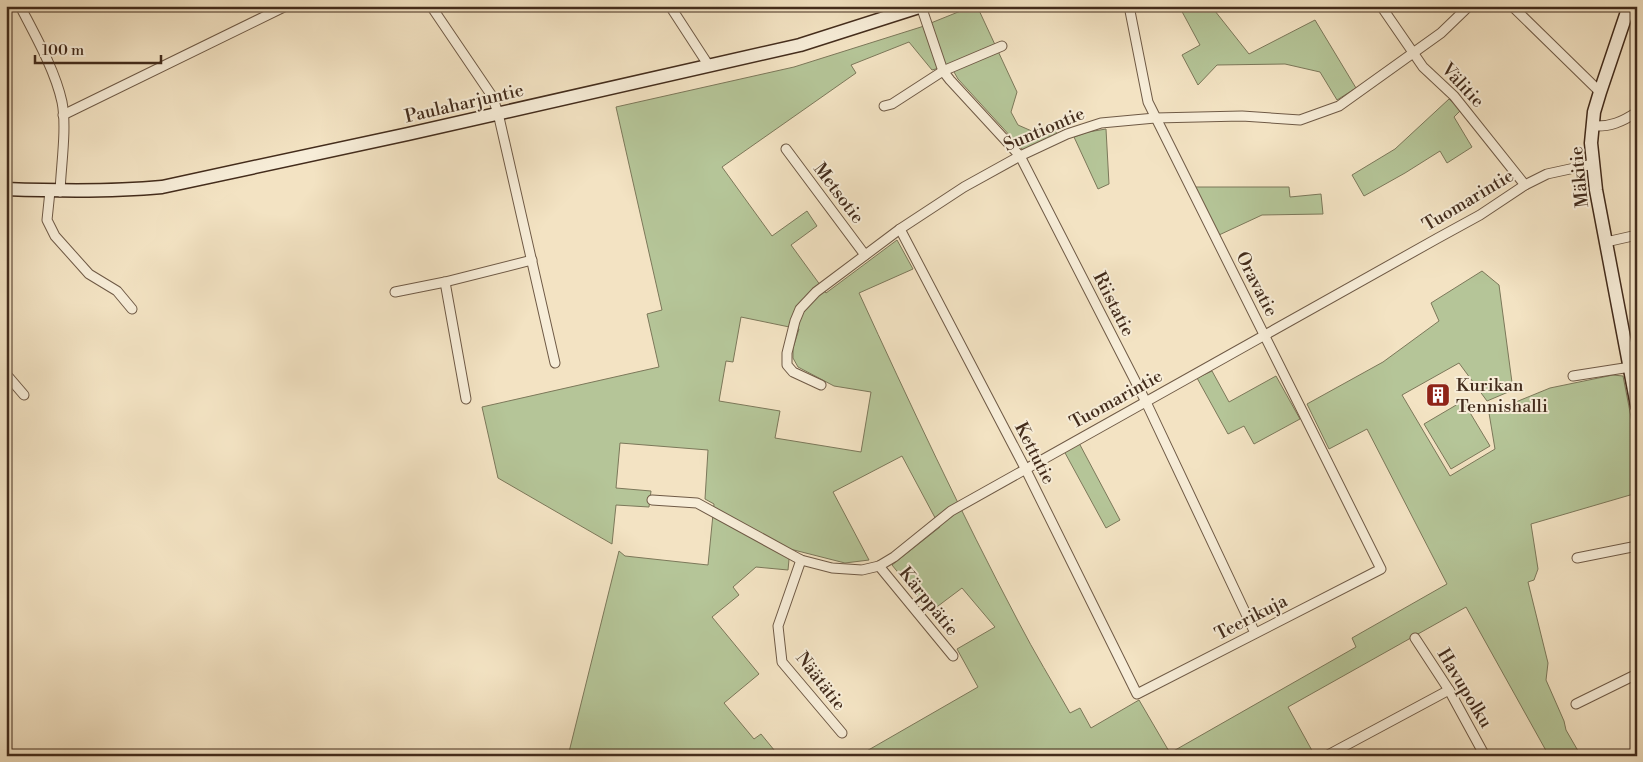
<svg xmlns="http://www.w3.org/2000/svg" width="1643" height="762" font-family="'Libre Bodoni',serif">
<style>
.green{fill:#b5c598;stroke:#7c785a;fill-rule:evenodd}
.lines{fill:none;stroke-linecap:round;stroke-linejoin:round}
.street-casing{stroke:#6f5a46;stroke-width:11}
.secondary-casing{stroke:#432c1c;stroke-width:15}
.street{stroke:#f7edd8;stroke-width:9}
.secondary{stroke:#f7edd8;stroke-width:12}
.labels{text-anchor:middle;stroke-width:4;stroke-linejoin:round;paint-order:stroke}
.street-label{font-size:18px;fill:#432c1c;stroke:#f7edd8}
.poi-label{font-size:18px;fill:#432c1c;stroke:#f7edd8;text-anchor:start}
</style>
<rect width="100%" height="100%" fill="#f3e3c3"/>
<filter id="stains"><feTurbulence type="fractalNoise" baseFrequency=".004" numOctaves="4"/><feColorMatrix values="0 0 0 0 .2 0 0 0 0 .09 0 0 0 0 .02 0 0 0 .5 -.17"/></filter>
<radialGradient id="worn" r=".72"><stop offset=".6" stop-color="#630" stop-opacity="0"/><stop offset="1" stop-color="#630" stop-opacity=".3"/></radialGradient>
<g class="green">
<path d="M 973,6 L 977,6 L 1017,92 L 1011,112 L 1018,125 L 1034,132 L 1051,127 L 1058,134 L 1023,150 L 958,79 L 950,65 L 932,70 L 909,42 L 851,65 L 856,73 L 722,167 L 772,236 L 807,211 L 817,226 L 791,245 L 826,293 L 897,240 L 913,269 L 859,293 C 910,404 961,513 1018,621 C 1034,652 1053,683 1070,713 L 1080,708 L 1091,728 L 1139,700 L 1170,753 L 1356,647 L 1352,638 L 1447,584 L 1367,429 L 1329,449 L 1307,404 L 1383,362 L 1439,321 L 1431,303 L 1482,271 L 1499,285 L 1513,390 L 1487,401 L 1459,363 L 1402,395 L 1450,476 L 1495,449 L 1489,413 L 1550,388 L 1613,375 L 1623,376 L 1637,448 L 1637,493 L 1531,524 L 1538,569 L 1534,580 L 1528,582 L 1548,663 L 1546,680 L 1564,721 L 1566,730 L 1581,756 L 1549,756 L 1466,607 L 1288,707 L 1315,756 L 858,756 L 978,687 L 957,649 L 995,627 L 962,588 L 930,612 L 892,565 L 940,527 L 902,456 L 833,492 L 869,560 L 845,563 L 790,549 L 788,570 L 756,567 L 733,587 L 739,595 L 712,617 L 759,674 L 724,703 L 754,739 L 761,734 L 779,756 L 568,756 L 619,551 L 625,556 L 708,565 L 714,504 L 705,499 L 708,450 L 620,443 L 616,488 L 651,491 L 649,507 L 616,505 L 612,544 L 498,478 L 482,407 L 659,367 L 647,314 L 662,310 L 616,107 L 794,67 L 921,27 ZM 741,317 L 799,329 L 793,348 L 793,358 L 798,367 L 834,386 L 871,392 L 861,452 L 775,438 L 780,411 L 719,401 L 726,361 L 733,362 Z"/>
<polygon points="1179,6 1211,6 1249,54 1315,20 1356,88 1337,100 1320,72 1285,64 1217,65 1198,85 1182,55 1200,45"/>
<polygon points="1449,99 1461,110 1454,117 1472,147 1447,163 1440,151 1405,173 1364,196 1352,175 1395,149"/>
<polygon points="1106,129 1109,184 1098,189 1074,137 1088,132"/>
<polygon points="1195,187 1289,187 1290,197 1321,194 1323,214 1262,215 1219,235"/>
<polygon points="1212,371 1229,402 1276,376 1300,419 1254,444 1244,426 1228,434 1197,378"/>
<polygon points="1463,401 1490,446 1451,469 1424,424"/>
<polygon points="1079,443 1120,520 1106,528 1064,451"/>
</g>
<g class="lines">
<defs>
<g id="street">
<path d="M 20,6 C 35,35 55,70 62,102 C 67,128 61,165 60,192"/>
<polyline points="431,6 492,96 498,113 555,363"/>
<polyline points="670,6 709,66"/>
<polyline points="921,6 943,71 950,80 1020,156 1146,402 1255,633"/>
<polyline points="1381,6 1423,67 1454,96 1525,185"/>
<polyline points="1512,6 1600,92"/>
<polyline points="884,106 892,104 943,71 1002,46"/>
<polyline points="63,115 286,6"/>
<path d="M 1593,126 C 1610,127 1622,122 1637,112"/>
<polyline points="786,149 865,255"/>
<polyline points="50,191 47,220 55,236 89,274 117,291 132,309"/>
<polyline points="900,229 1025,468 1137,694 1381,569 1148,102 1129,6"/>
<polyline points="1606,242 1637,235"/>
<polyline points="445,282 466,399"/>
<polyline points="395,292 445,282 532,260"/>
<polyline points="6,374 24,395"/>
<polyline points="1573,376 1637,366"/>
<polyline points="821,385 793,372 787,365 787,353 795,321 800,309 816,292 900,229 964,187 1020,156 1067,134 1101,123 1155,118 1242,116 1300,120 1339,106 1441,33 1469,6"/>
<polyline points="652,500 697,503 801,560 832,568 862,570 879,566 894,557 951,511 1438,238 1480,215 1525,185 1547,174 1593,164"/>
<polyline points="1577,558 1637,546"/>
<polyline points="801,560 778,626 782,662 842,733"/>
<polyline points="879,566 953,656"/>
<polyline points="1415,638 1449,690 1485,756"/>
<polyline points="1576,704 1637,674"/>
<polyline points="1326,756 1449,690"/>
</g>
<g id="secondary">
<polyline points="1629,6 1600,92 1594,112 1591,143 1596,190 1637,406"/>
<path d="M 6,189 C 59,191 110,192 162,187 L 408,134 L 800,45 L 922,6"/>
</g>
</defs>
<use href="#street" class="street-casing"/>
<use href="#secondary" class="secondary-casing"/>
<use href="#street" class="street"/>
<use href="#secondary" class="secondary"/>
</g>
<defs>
<symbol id="building-square" viewBox="-11 -11 22 22"><rect x="-9" y="-9" width="18" height="18" rx="4" fill="#8f2418" stroke="#f7edd8"/><path d="M-4-6H4V6H1V3H-1V6H-4ZM-2.5-4.3h1.7v1.8h-1.7ZM.8-4.3h1.7v1.8H.8ZM-2.5-1h1.7V.8h-1.7ZM.8-1h1.7V.8H.8Z" fill="#fff"/></symbol>
</defs>
<g fill-rule="evenodd">
<use href="#building-square" x="1424" y="381" width="28" height="28"/>
</g>
<g class="labels">
<g class="street-label">
<text transform="translate(1463 85) rotate(47)" y="6">Välitie</text>
<text transform="translate(464 103) rotate(-13)" y="6">Paulaharjuntie</text>
<text transform="translate(1044 129) rotate(-23)" y="6">Suntiontie</text>
<text transform="translate(1579 177) rotate(-96)" y="6">Mäkitie</text>
<text transform="translate(839 193) rotate(53)" y="6">Metsotie</text>
<text transform="translate(1468 200) rotate(-31)" y="6">Tuomarintie</text>
<text transform="translate(1257 284) rotate(63)" y="6">Oravatie</text>
<text transform="translate(1114 304) rotate(63)" y="6">Riistatie</text>
<text transform="translate(1116 399) rotate(-29)" y="6">Tuomarintie</text>
<text transform="translate(1035 453) rotate(63)" y="6">Kettutie</text>
<text transform="translate(929 601) rotate(51)" y="6">Kärppätie</text>
<text transform="translate(1251 617) rotate(-27)" y="6">Teerikuja</text>
<text transform="translate(821 681) rotate(52)" y="6">Näätätie</text>
<text transform="translate(1465 688) rotate(59)" y="6">Havupolku</text>
</g>
<g class="poi-label">
<text x="1456" y="391">Kurikan<tspan x="1456" dy="21">Tennishalli</tspan></text>
</g>
</g>
<rect width="1643" height="762" fill="none" stroke="#f3e3c3" stroke-width="25"/>
<rect x="8" y="8" width="1628" height="747" fill="none" stroke="#432c1c" stroke-width="2.5"/>
<rect x="12" y="12" width="1618" height="737" fill="none" stroke="#432c1c"/>
<path d="M35 55v8h126v-8" fill="none" stroke="#432c1c" stroke-width="2.5"/>
<text x="42" y="55" font-size="15" fill="#432c1c" stroke="#f7edd8" stroke-width="4" paint-order="stroke">100 m</text>
<rect width="100%" height="100%" filter="url(#stains)"/>
<rect width="100%" height="100%" fill="url(#worn)"/>
</svg>
